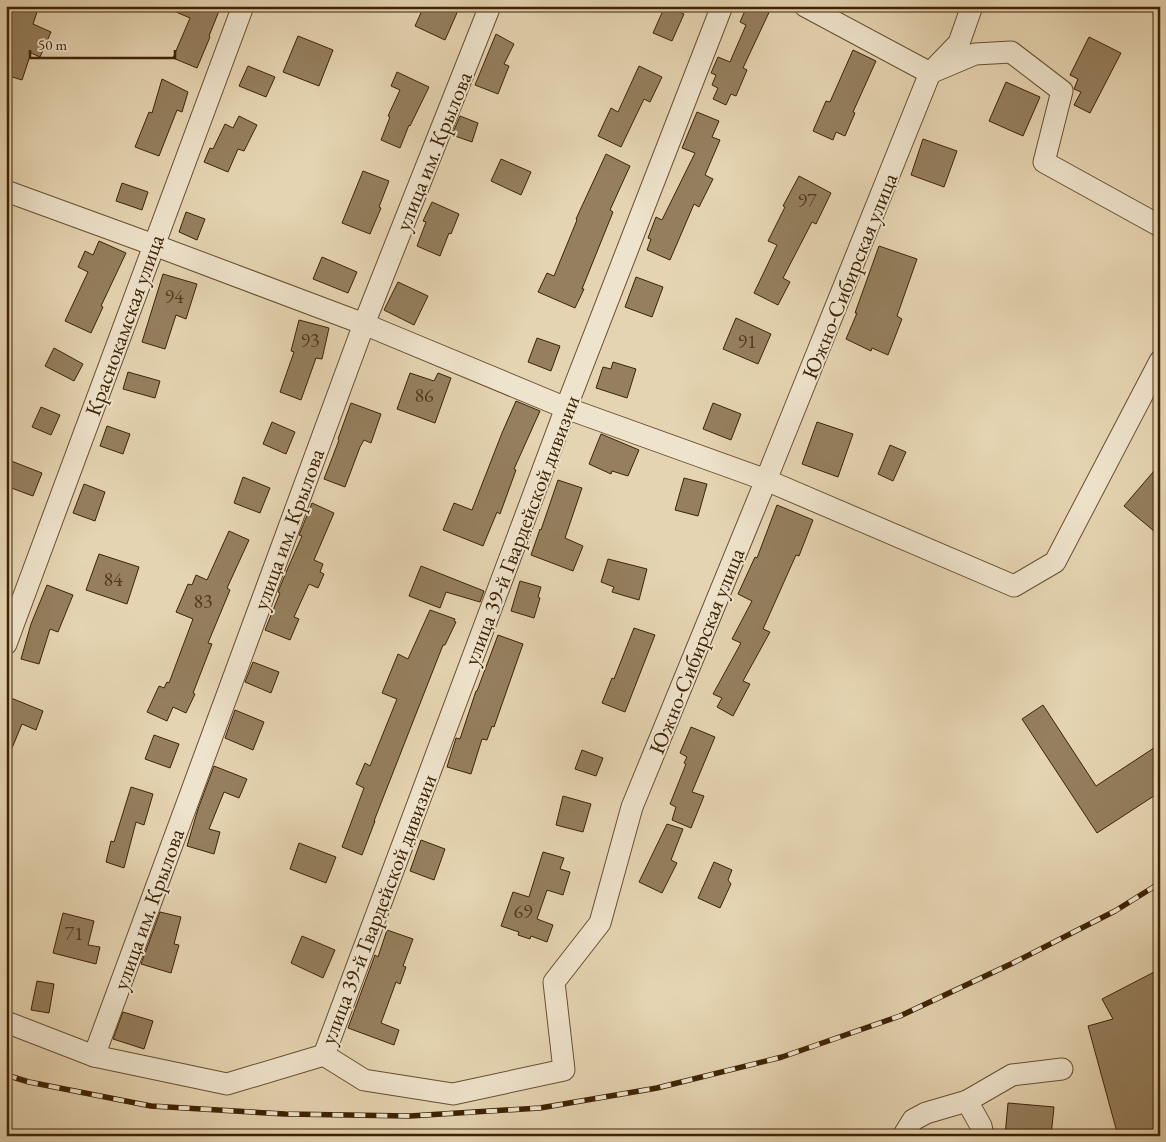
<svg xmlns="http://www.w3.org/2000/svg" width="1166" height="1142" font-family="'EB Garamond',serif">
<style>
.building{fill:#957f5e;stroke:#3e2305}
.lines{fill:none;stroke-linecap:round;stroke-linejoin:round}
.minor-casing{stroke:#684f30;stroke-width:23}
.minor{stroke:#eee3cc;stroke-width:21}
.rail-casing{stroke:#3e2305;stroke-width:5.5}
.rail{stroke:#eee3cc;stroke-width:4;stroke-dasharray:11;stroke-linecap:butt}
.labels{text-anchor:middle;stroke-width:4;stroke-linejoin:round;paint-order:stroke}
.number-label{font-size:20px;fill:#543a1b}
.street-label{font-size:22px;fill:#3e2305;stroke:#eee3cc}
</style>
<rect width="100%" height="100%" fill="#e5d4b1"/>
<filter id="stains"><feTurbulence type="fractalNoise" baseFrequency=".004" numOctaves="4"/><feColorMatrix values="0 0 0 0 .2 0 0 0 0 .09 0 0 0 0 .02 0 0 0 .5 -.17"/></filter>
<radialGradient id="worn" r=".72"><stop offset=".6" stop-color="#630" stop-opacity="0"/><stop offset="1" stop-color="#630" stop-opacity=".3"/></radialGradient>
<g class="building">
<polygon points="10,6 39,6 33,24 51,32 40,57 31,53 22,80 6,75 6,15"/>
<polygon points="162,6 221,6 209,36 210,37 197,68 173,58 190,18"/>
<polygon points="424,6 460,6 445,40 415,26"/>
<polygon points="665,6 684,14 672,41 653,33"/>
<polygon points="747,6 772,6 743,68 747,70 736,96 731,94 726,105 713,99 718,88 712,85 716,75 711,73 718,57 730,62 746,25 740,22"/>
<polygon points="496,34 514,44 504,64 509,66 498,94 475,85"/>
<polygon points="298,36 333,50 319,86 283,72"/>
<polygon points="1089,37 1121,53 1090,113 1074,105 1081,92 1074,89 1078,79 1070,75"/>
<polygon points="853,50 876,61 853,112 855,113 845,136 836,132 833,140 813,131 826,101 830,102"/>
<polygon points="248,66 275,77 266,97 239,86"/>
<polygon points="639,66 662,77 650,102 644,99 621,147 598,136 611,108 618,112"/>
<polygon points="397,72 429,87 410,126 409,125 400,148 381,140 390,117 388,116 400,90 391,86"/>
<polygon points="162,79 188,92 182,112 177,110 159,156 135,147 149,112 152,113"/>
<polygon points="1006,82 1040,97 1023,136 989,121"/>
<polygon points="697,112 719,121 712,137 720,140 705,175 713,179 699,207 694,204 670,260 647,250 651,239 648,238 656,217 662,220 695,153 682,148"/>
<polygon points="239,116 257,125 244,151 238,149 228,172 204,162 210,148 213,149 225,124 233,128"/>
<polygon points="460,116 478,123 472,142 452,135"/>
<polygon points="923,139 957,151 944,187 911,175"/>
<polygon points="606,154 630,166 610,210 613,212 582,289 584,289 575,308 538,292 547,273 554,276 577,220 576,219"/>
<polygon points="501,159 531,172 521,195 491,181"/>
<polygon points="363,171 389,181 379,207 381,208 370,234 342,223"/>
<polygon points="799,176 831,193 816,224 812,222 783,278 790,282 778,305 754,293 777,245 768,241 785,207 783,206"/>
<polygon points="122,183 148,192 142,210 116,201"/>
<polygon points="432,202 459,214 451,234 449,233 440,256 417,246 426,222 423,221"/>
<polygon points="186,212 205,219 197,240 179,232"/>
<polygon points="99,241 126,253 101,306 103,307 91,333 65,321 88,272 78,267 85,251 93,255"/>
<polygon points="879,246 917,259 897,316 902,319 888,355 872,348 871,351 846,339 857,313 855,313"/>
<polygon points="322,257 357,272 348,293 313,279"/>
<polygon points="163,274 197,284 186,319 176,315 165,349 142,342"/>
<polygon points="636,277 663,287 652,317 625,307"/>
<polygon points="398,282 428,296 414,325 384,310"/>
<polygon points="736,318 771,334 758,364 723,349"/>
<polygon points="299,320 329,328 322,359 316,358 301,400 280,392 294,352 291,351"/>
<polygon points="537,338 560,346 551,371 528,362"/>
<polygon points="54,348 83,364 74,381 45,366"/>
<polygon points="613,362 636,369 627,398 596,388 603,367 611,369"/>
<polygon points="128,372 160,381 155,398 123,389"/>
<polygon points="410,373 434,381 438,373 451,378 435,423 397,409"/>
<polygon points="516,401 540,411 514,469 516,470 500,514 497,512 483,546 443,530 454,503 472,510 502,433"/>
<polygon points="351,403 381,414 371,443 364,440 360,447 345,487 324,479 339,440 338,439"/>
<polygon points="713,403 741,414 731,440 703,429"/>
<polygon points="41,407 60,415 51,435 32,427"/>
<polygon points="272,422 295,432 286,454 263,444"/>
<polygon points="817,422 853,434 838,477 802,464"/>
<polygon points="107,426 130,434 123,454 100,446"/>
<polygon points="601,434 639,450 628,476 612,471 611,474 589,464"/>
<polygon points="890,445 906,452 893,481 878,474"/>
<polygon points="6,459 42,473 33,496 6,486"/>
<polygon points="1160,464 1160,536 1124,506"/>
<polygon points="243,477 270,488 260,513 234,503"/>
<polygon points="684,478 707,484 698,516 675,510"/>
<polygon points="558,480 582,488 565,538 583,546 573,571 531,555 540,529 541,530"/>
<polygon points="84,484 105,492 95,521 73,513"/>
<polygon points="312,503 334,513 314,560 323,564 320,572 324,574 318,588 309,584 294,617 299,619 290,640 265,630 280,593 278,592 287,570 302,536 299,535"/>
<polygon points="777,505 813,520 799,556 796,555 763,629 770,632 743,681 750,684 733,716 717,707 722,698 713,694 741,643 732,639 752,601 738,594 755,557 757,558"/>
<polygon points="229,531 249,540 227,588 230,590 208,643 212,644 193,693 195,694 186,713 173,707 167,721 147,712 159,686 164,688 167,682 169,683 193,619 176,612 188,584 192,585 196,575 207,580"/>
<polygon points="99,554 139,567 127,604 86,590"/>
<polygon points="608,559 647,569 639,600 612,592 614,587 601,582"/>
<polygon points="421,566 484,591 480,602 446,592 440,608 409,596"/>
<polygon points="520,581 541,587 538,597 540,598 534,618 511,611"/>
<polygon points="47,585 73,595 58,632 50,629 39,664 21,659 31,624"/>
<polygon points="430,610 455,619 454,621 456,622 445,645 443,645 374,821 375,821 362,855 342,847 364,788 356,784 365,763 370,766 397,699 382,693 398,654 408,659"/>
<polygon points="634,628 655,635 625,712 602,703 612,678 614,679"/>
<polygon points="498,635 523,644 494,727 492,726 487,740 482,739 471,774 447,767 456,738 460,739 476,691 477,691"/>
<polygon points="253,662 279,672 271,693 245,682"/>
<polygon points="6,696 43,711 36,730 22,724 7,760 6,760"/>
<polygon points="1043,705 1096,786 1160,744 1160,792 1097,833 1022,719"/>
<polygon points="235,710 264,722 253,750 225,738"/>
<polygon points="691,727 715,737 692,792 704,796 691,828 672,820 676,807 670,804 686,764 684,763 687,757 680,753"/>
<polygon points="154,735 179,744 170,768 145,759"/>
<polygon points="582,750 603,758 596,776 575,769"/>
<polygon points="214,766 247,779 239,798 224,792 209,829 220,832 214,854 187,846 198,809"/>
<polygon points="131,787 153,794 144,825 136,822 124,868 106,862 111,841 114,842"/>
<polygon points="563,796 591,804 583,832 556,825"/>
<polygon points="667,824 683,829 671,860 677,863 662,893 639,882"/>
<polygon points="421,840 445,849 434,880 410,871"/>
<polygon points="299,843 336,857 326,883 290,869"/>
<polygon points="543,852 564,858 560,869 570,872 563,895 547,890 537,919 553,925 547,942 531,936 530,939 518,935 519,932 501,926 513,892 529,897"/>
<polygon points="714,862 732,870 728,880 731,884 720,908 698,898"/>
<polygon points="160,912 181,917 174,944 179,945 171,973 141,964"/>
<polygon points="63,913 94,921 88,945 100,947 96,964 53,953"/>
<polygon points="387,930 413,939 403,966 406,967 400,984 396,982 381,1023 399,1030 394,1045 348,1028 375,955 378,957"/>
<polygon points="302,936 335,950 323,978 291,963"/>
<polygon points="1160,969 1160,1136 1118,1136 1088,1026 1113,1019 1102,999"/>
<polygon points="37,981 54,984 49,1013 31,1010"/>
<polygon points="123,1012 153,1021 144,1049 113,1039"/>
<polygon points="1008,1103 1054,1107 1051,1136 1005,1136"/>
</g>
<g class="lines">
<defs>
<g id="minor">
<polyline points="805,6 930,73 975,54 1011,52 1062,91 1044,162 1160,226"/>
<polyline points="6,191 154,245 364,324 566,408 766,480 1014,586 1055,562 1160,361"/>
<polyline points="6,644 243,6"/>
<polyline points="6,1022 94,1056 227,1084 324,1055"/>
<polyline points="324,1055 364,1080 453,1094 564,1070 554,982 600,923 632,807 766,480 930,73 959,43 972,6"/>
<polyline points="324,1055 566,408 722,6"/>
<polyline points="94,1056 364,324 490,6"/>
<polyline points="967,1101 981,1126 983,1136"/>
<polyline points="904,1136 905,1133 913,1120 926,1113 967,1101 1012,1075 1062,1069"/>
</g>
</defs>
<use href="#minor" class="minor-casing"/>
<use href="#minor" class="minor"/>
<defs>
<polyline id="rail" points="6,1075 29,1082 151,1106 285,1114 410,1116 540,1108 657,1088 782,1057 900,1016 1013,963 1115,911 1160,883"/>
</defs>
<use href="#rail" class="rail-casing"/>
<use href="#rail" class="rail"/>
</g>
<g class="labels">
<g class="number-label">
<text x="807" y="207">97</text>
<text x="174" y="303">94</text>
<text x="310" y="347">93</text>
<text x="747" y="348">91</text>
<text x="424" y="402">86</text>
<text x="113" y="586">84</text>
<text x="203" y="608">83</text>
<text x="523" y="918">69</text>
<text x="74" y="940">71</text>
</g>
<g class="street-label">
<text transform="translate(433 151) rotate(-68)" y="8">улица им. Крылова</text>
<text transform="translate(849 276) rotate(-68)" y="8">Южно-Сибирская улица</text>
<text transform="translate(124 325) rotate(-70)" y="8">Краснокамская улица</text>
<text transform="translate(288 529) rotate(-70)" y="8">улица им. Крылова</text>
<text transform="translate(521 530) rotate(-69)" y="8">улица 39-й Гвардейской дивизии</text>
<text transform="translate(696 651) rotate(-68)" y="8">Южно-Сибирская улица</text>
<text transform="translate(148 909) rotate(-70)" y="8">улица им. Крылова</text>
<text transform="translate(378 909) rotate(-69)" y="8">улица 39-й Гвардейской дивизии</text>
</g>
</g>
<rect width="1166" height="1142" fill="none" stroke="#e5d4b1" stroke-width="25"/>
<rect x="8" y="8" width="1151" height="1127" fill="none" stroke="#3e2305" stroke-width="2.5"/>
<rect x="12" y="12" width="1141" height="1117" fill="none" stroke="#3e2305"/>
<path d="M30 50v8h145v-8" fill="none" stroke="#3e2305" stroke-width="2.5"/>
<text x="38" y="50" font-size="15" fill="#3e2305" stroke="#eee3cc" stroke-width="4" paint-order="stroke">50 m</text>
<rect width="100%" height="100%" filter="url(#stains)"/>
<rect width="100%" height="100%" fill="url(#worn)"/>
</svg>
